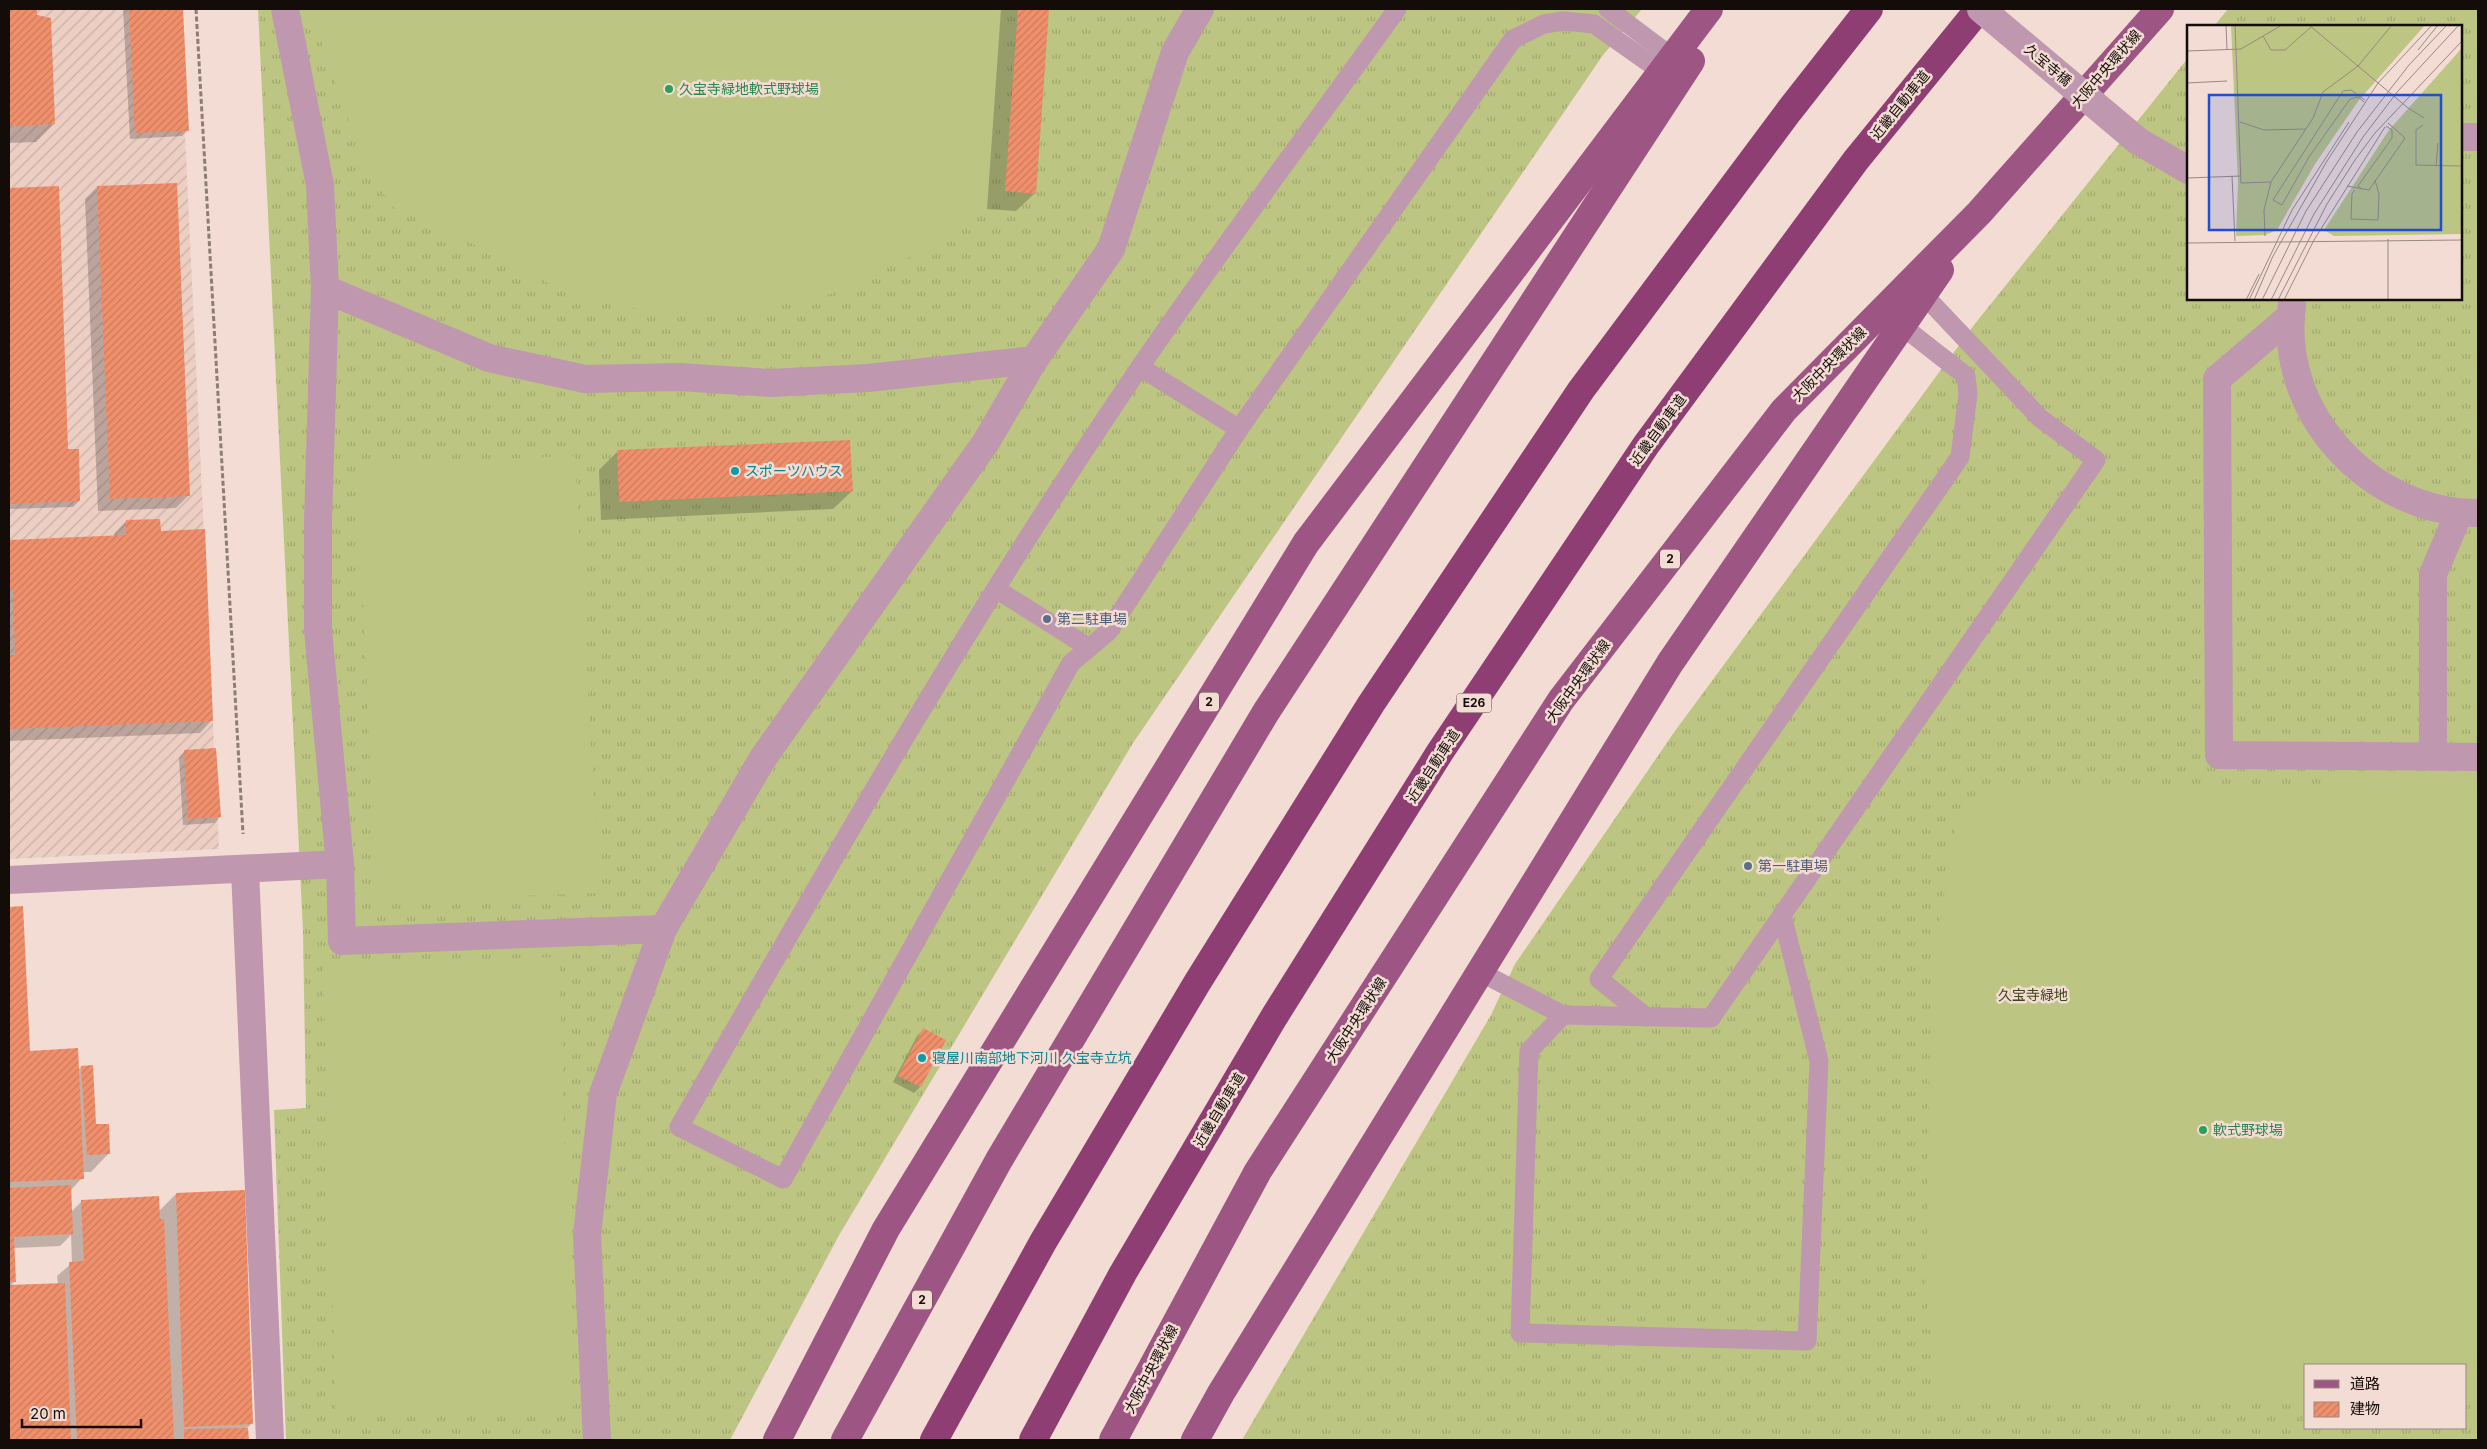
<svg xmlns="http://www.w3.org/2000/svg" width="2487" height="1449" font-family="Inter,'Noto Sans JP',sans-serif">
<style>
.industrial{fill:url(#industrial-furrows)}
.grass{fill:url(#grass-tufts);fill-rule:evenodd}
.pitch{fill:#bcc582}
.shadow{fill:#0003;fill-rule:evenodd}
.building{fill:url(#building-hatch)}
.lines{fill:none;stroke-linecap:round;stroke-linejoin:round}
.path{stroke:#8d7d77;stroke-width:3;stroke-dasharray:5 2.5;stroke-linecap:butt}
.lane{stroke:#bf97af;stroke-width:19}
.street{stroke:#bf97af;stroke-width:28}
.primary{stroke:#9d5684;stroke-width:28}
.highway{stroke:#8f3e74;stroke-width:28}
.street-bridge{stroke:#bf97af;stroke-width:28}
.leisure-dot{fill:#2e9e5b;stroke:#f2dcd3;stroke-width:2}
.culture-dot{fill:#0f9aa8;stroke:#f2dcd3;stroke-width:2}
.service-dot{fill:#5c6f8a;stroke:#f2dcd3;stroke-width:2}
.labels{text-anchor:middle;stroke-width:5;stroke-linejoin:round;paint-order:stroke}
.shield{fill:#f2dcd3;stroke:#564a46;stroke-width:1}
.shield-label{font-size:12px;font-weight:bold;fill:#130c09}
.street-label{font-size:14px;fill:#130c09;stroke:#f2dcd3}
.leisure-label{font-size:14px;fill:#27864d;stroke:#f2dcd3;text-anchor:start}
.culture-label{font-size:14px;fill:#0d838f;stroke:#f2dcd3;text-anchor:start}
.service-label{font-size:14px;fill:#4e5e75;stroke:#f2dcd3;text-anchor:start}
.park-label{font-size:14px;fill:#40441a;stroke:#f2dcd3}
.inset-road{fill:none;stroke:#998982;stroke-width:1}
.view{fill:#1d4ed8;fill-opacity:0.15;stroke:#1d4ed8;stroke-width:2.5}
.inset-edge{fill:none;stroke:#130c09;stroke-width:2.5}
</style>
<defs>
<pattern id="industrial-furrows" width="10" height="10" patternUnits="userSpaceOnUse" patternTransform="scale(1.25)"><rect width="10" height="10" fill="#eccec3"/><path d="M-1 1l2-2M0 10L10 0M9 11l2-2" fill="none" stroke="#cab0a6"/></pattern>
<pattern id="grass-tufts" width="24" height="20" patternUnits="userSpaceOnUse" patternTransform="scale(1.25)"><rect width="24" height="20" fill="#bcc582"/><path d="M3 7l-1-3M5 7V3M7 7l1-3M15 17l-1-3M17 17v-4M19 17l1-3" fill="none" stroke="#a1a86f"/></pattern>
<pattern id="building-hatch" width="6" height="6" patternUnits="userSpaceOnUse" patternTransform="scale(1.25)"><rect width="6" height="6" fill="#f08f6b"/><path d="M-1 1l2-2M0 6l6-6M5 7l2-2" fill="none" stroke="#cd7a5b"/></pattern>
</defs>
<rect width="100%" height="100%" fill="#f2dcd3"/>
<polygon class="industrial" points="9,9 179,9 219,849 9,859"/>
<g class="grass">
<polygon points="258,9 1642,9 1603,55 1133,743 838,1237 730,1440 286,1440 274,1110 306,1108 303,931"/>
<path d="M 2228,9 L 2478,9 L 2478,1440 L 1242,1440 L 1491,1015 L 1515,964 L 1675,731 L 1974,325 L 2188,58 L 2188,299 L 2461,299 L 2461,26 L 2214,26 ZM 2306,1365 L 2466,1365 L 2466,1428 L 2306,1428 Z"/>
</g>
<g class="pitch">
<polygon points="310,9 1008,9 990,200 918,253 831,294 741,314 649,312 560,289 479,247 393,207 365,168"/>
<polygon points="575,456 599,893 376,901 357,465"/>
<polygon points="2334,773 2478,775 2478,1405 2466,1405 2466,1365 2306,1365 2306,1404 1937,1401 1926,1285 1931,975 1955,828 2000,786 2333,788"/>
<polygon points="559,957 573,1409 336,1416 323,964"/>
</g>
<g class="shadow">
<polygon points="9,9 35,9 54,124 36,142 9,143"/>
<polygon points="123,9 182,9 188,130 182,136 130,139"/>
<polygon points="1001,9 1048,9 1035,193 1016,211 987,209"/>
<polygon points="97,187 189,495 176,508 98,511 85,199"/>
<polygon points="58,188 67,451 79,501 73,507 9,509 9,190"/>
<polygon points="618,451 852,491 833,509 601,520 599,470"/>
<polygon points="126,521 159,533 212,720 200,733 9,741 9,541 114,537 114,534"/>
<polygon points="184,752 220,817 214,823 183,825 179,758"/>
<path d="M 9,908 L 22,908 L 29,1052 L 77,1071 L 81,1067 L 95,1126 L 109,1153 L 91,1172 L 82,1172 L 82,1178 L 70,1191 L 71,1212 L 82,1201 L 158,1212 L 176,1194 L 252,1423 L 245,1430 L 247,1430 L 247,1440 L 9,1440 ZM 71,1235 L 72,1263 L 57,1276 L 58,1284 L 10,1286 L 15,1281 L 14,1248 L 60,1246 Z"/>
<polygon points="923,1030 944,1041 920,1087 914,1093 893,1082 917,1036"/>
</g>
<g class="building">
<polygon points="9,9 37,9 37,15 51,18 55,124 9,126"/>
<polygon points="129,9 183,9 189,131 135,133"/>
<polygon points="1018,9 1049,9 1036,194 1005,191"/>
<polygon points="177,183 190,496 110,499 97,186"/>
<polygon points="59,186 68,449 79,449 80,501 9,504 9,188"/>
<polygon points="850,440 853,491 619,502 617,450"/>
<polygon points="160,519 161,531 205,529 213,721 9,729 9,655 15,655 13,589 9,589 9,540 126,535 126,520"/>
<polygon points="216,748 221,817 188,819 184,750"/>
<polygon points="23,906 30,1051 78,1048 84,1179 9,1182 9,907"/>
<polygon points="923,1028 946,1040 921,1087 898,1076"/>
<polygon points="93,1065 96,1124 109,1124 110,1154 87,1155 81,1066"/>
<polygon points="71,1185 73,1234 14,1237 16,1282 9,1282 9,1188"/>
<polygon points="245,1190 253,1424 184,1427 176,1193"/>
<polygon points="159,1196 160,1219 164,1219 174,1440 77,1440 69,1262 84,1261 81,1200"/>
<polygon points="65,1283 71,1440 9,1440 9,1285"/>
<polygon points="248,1428 249,1440 184,1440 184,1429"/>
</g>
<g class="lines">
<polyline class="path" points="196,9 243,834"/>
<g class="lane">
<path d="M 1397,9 C 1312,128 1223,246 1140,367 C 973,612 826,870 679,1127 L 783,1179 L 1071,663 L 1108,632 L 1239,429 L 1513,39 L 1544,24 L 1563,21 L 1594,24 L 1662,72"/>
<polyline points="1608,9 1672,57"/>
<polyline points="1140,367 1239,429"/>
<polyline points="996,589 1088,647"/>
<polyline points="1480,972 1563,1015 1711,1018 2096,460 2040,418 1923,294"/>
<polyline points="1563,1015 1529,1051 1520,1333 1807,1341 1819,1061 1782,915"/>
<polyline points="1646,1017 1599,979 1960,457 1968,394 1966,376 1902,326"/>
</g>
<g class="street">
<polyline points="285,9 320,185 325,289 318,522 318,630 340,864 342,941 663,929"/>
<polyline points="2461,137 2478,137"/>
<polyline points="2138,141 2188,170"/>
<polyline points="325,289 489,358 585,379 680,377 771,383 868,378 1034,360"/>
<path d="M 2292,305 C 2277,414 2371,513 2478,513"/>
<polyline points="2290,317 2217,379 2219,755 2478,757"/>
<polyline points="2433,757 2433,574 2459,513"/>
<polyline points="245,870 270,1440"/>
<polyline points="9,880 340,864"/>
<polyline points="597,1440 587,1235 603,1094 663,929 763,758 986,442 1034,360 1111,249 1175,52 1200,9"/>
</g>
<g class="primary">
<polyline points="777,1440 886,1229 1306,543 1709,9"/>
<polyline points="845,1440 999,1160 1266,712 1691,61"/>
<polyline points="1113,1440 1258,1171 1561,700 1784,410 1979,213 2160,9"/>
<polyline points="1195,1440 1221,1393 1670,663 1940,270"/>
</g>
<g class="highway">
<polyline points="934,1440 1043,1242 1197,983 1371,704 1581,390 1789,111 1869,9"/>
<polyline points="1033,1440 1123,1273 1274,1017 1440,752 1646,445 1856,160 1979,9"/>
</g>
<polyline class="street-bridge" points="1981,9 2138,141"/>
</g>
<g class="leisure-dot">
<circle cx="669" cy="89" r="5"/>
<circle cx="2203" cy="1130" r="5"/>
</g>
<g class="culture-dot">
<circle cx="735" cy="471" r="5"/>
<circle cx="922" cy="1058" r="5"/>
</g>
<g class="service-dot">
<circle cx="1047" cy="619" r="5"/>
<circle cx="1748" cy="866" r="5"/>
</g>
<g class="labels">
<g class="shield">
<rect x="1660" y="549.5" width="20" height="19" rx="4"/>
<rect x="1199" y="692.5" width="20" height="19" rx="4"/>
<rect x="1456.5" y="693.5" width="35" height="19" rx="4"/>
<rect x="912" y="1290.5" width="20" height="19" rx="4"/>
</g>
<g class="shield-label">
<text x="1670" y="563">2</text>
<text x="1209" y="706">2</text>
<text x="1474" y="707">E26</text>
<text x="922" y="1304">2</text>
</g>
<g class="street-label">
<text transform="translate(2048 65) rotate(40)" y="5">久宝寺橋</text>
<text transform="translate(2106 69) rotate(-49)" y="5">大阪中央環状線</text>
<text transform="translate(1900 105) rotate(-51)" y="5">近畿自動車道</text>
<text transform="translate(1829 364) rotate(-45)" y="5">大阪中央環状線</text>
<text transform="translate(1658 430) rotate(-54)" y="5">近畿自動車道</text>
<text transform="translate(1578 681) rotate(-54)" y="5">大阪中央環状線</text>
<text transform="translate(1433 766) rotate(-57)" y="5">近畿自動車道</text>
<text transform="translate(1356 1020) rotate(-57)" y="5">大阪中央環状線</text>
<text transform="translate(1219 1110) rotate(-59)" y="5">近畿自動車道</text>
<text transform="translate(1151 1369) rotate(-62)" y="5">大阪中央環状線</text>
</g>
<g class="leisure-label">
<text x="679" y="94">久宝寺緑地軟式野球場</text>
<text x="2213" y="1135">軟式野球場</text>
</g>
<g class="culture-label">
<text x="745" y="476">スポーツハウス</text>
<text x="932" y="1063">寝屋川南部地下河川 久宝寺立坑</text>
</g>
<g class="service-label">
<text x="1057" y="624">第二駐車場</text>
<text x="1758" y="871">第一駐車場</text>
</g>
<g class="park-label">
<text x="2033" y="1000">久宝寺緑地</text>
</g>
</g>
<g transform="translate(2187 25)">
<rect width="275" height="275" fill="#f2dcd3"/>
<path d="M 44,0 L 238,0 L 172,75 L 128,139 L 90,205 L 78,210 L 49,211 L 51,157 ZM 275,23 L 275,209 L 147,211 L 137,205 L 202,105 Z" fill="#bcc582"/>
<path d="M 50,0 L 80,0 L 71,9 L 58,12 L 50,10 ZM 106,32 L 116,40 L 115,89 L 91,99 L 75,97 L 59,89 L 51,71 L 52,56 L 58,42 L 89,33 ZM 275,38 L 275,65 L 261,49 ZM 56,113 L 76,113 L 78,153 L 57,154 ZM 209,143 L 275,143 L 275,199 L 203,201 L 202,161 L 204,147 ZM 74,159 L 76,201 L 54,202 L 52,160 Z" fill="#bcc582"/>
<path class="inset-road" d="M 39,0 L 40,25M 48,0 L 54,158 L 84,157M 122,0 L 221,83 L 237,93M 76,11 L 84,25 L 98,25 L 124,2M 231,25 L 251,0M 0,26 L 54,24 L 95,0M 0,58 L 40,56M 177,77 L 171,72 L 163,74 L 122,132 L 95,180 L 86,175 L 156,66 L 164,65 L 178,75M 53,97 L 77,105 L 119,104M 236,100 L 229,105 L 229,140 L 275,141M 249,141 L 251,118M 45,151 L 48,216M 0,153 L 54,151M 160,161 L 182,165 L 218,113 L 201,98M 175,164 L 171,161 L 205,113 L 205,105 L 199,101M 168,165 L 165,168 L 164,194 L 191,195 L 192,169 L 188,155M 78,211 L 77,185 L 84,157 L 126,93 L 136,67 L 171,41 L 205,0M 0,218 L 275,215M 59,275 L 72,249M 62,275 L 105,185 L 162,97M 67,275 L 86,231 L 140,136 L 191,58 L 245,0M 75,275 L 119,186 L 170,107 L 222,40 L 260,0M 84,275 L 127,189 L 176,112 L 211,66 L 272,0M 91,275 L 140,179 L 168,135 L 188,108 L 275,16M 97,275 L 127,215 L 198,102M 201,275 L 201,214"/>
<path class="view" d="M 22,70 L 254,70 L 254,205 L 22,205 Z"/>
<rect width="275" height="275" class="inset-edge"/>
</g>
<rect width="2487" height="1449" fill="none" stroke="#130c09" stroke-width="20"/>
<rect x="2304" y="1364" width="162" height="65" fill="#f2dcd3" stroke="#998982"/>
<rect x="2314" y="1380" width="25" height="8" fill="#9d5684" stroke="#998982"/>
<text x="2350" y="1389" font-size="15" fill="#130c09">道路</text>
<rect x="2314" y="1402" width="25" height="15" fill="url(#building-hatch)" stroke="#998982"/>
<text x="2350" y="1414" font-size="15" fill="#130c09">建物</text>
<path d="M22 1419v8h119v-8" fill="none" stroke="#130c09" stroke-width="2.5"/>
<text x="30" y="1419" font-size="15" fill="#130c09" stroke="#f2dcd3" stroke-width="4" paint-order="stroke">20 m</text>
</svg>
